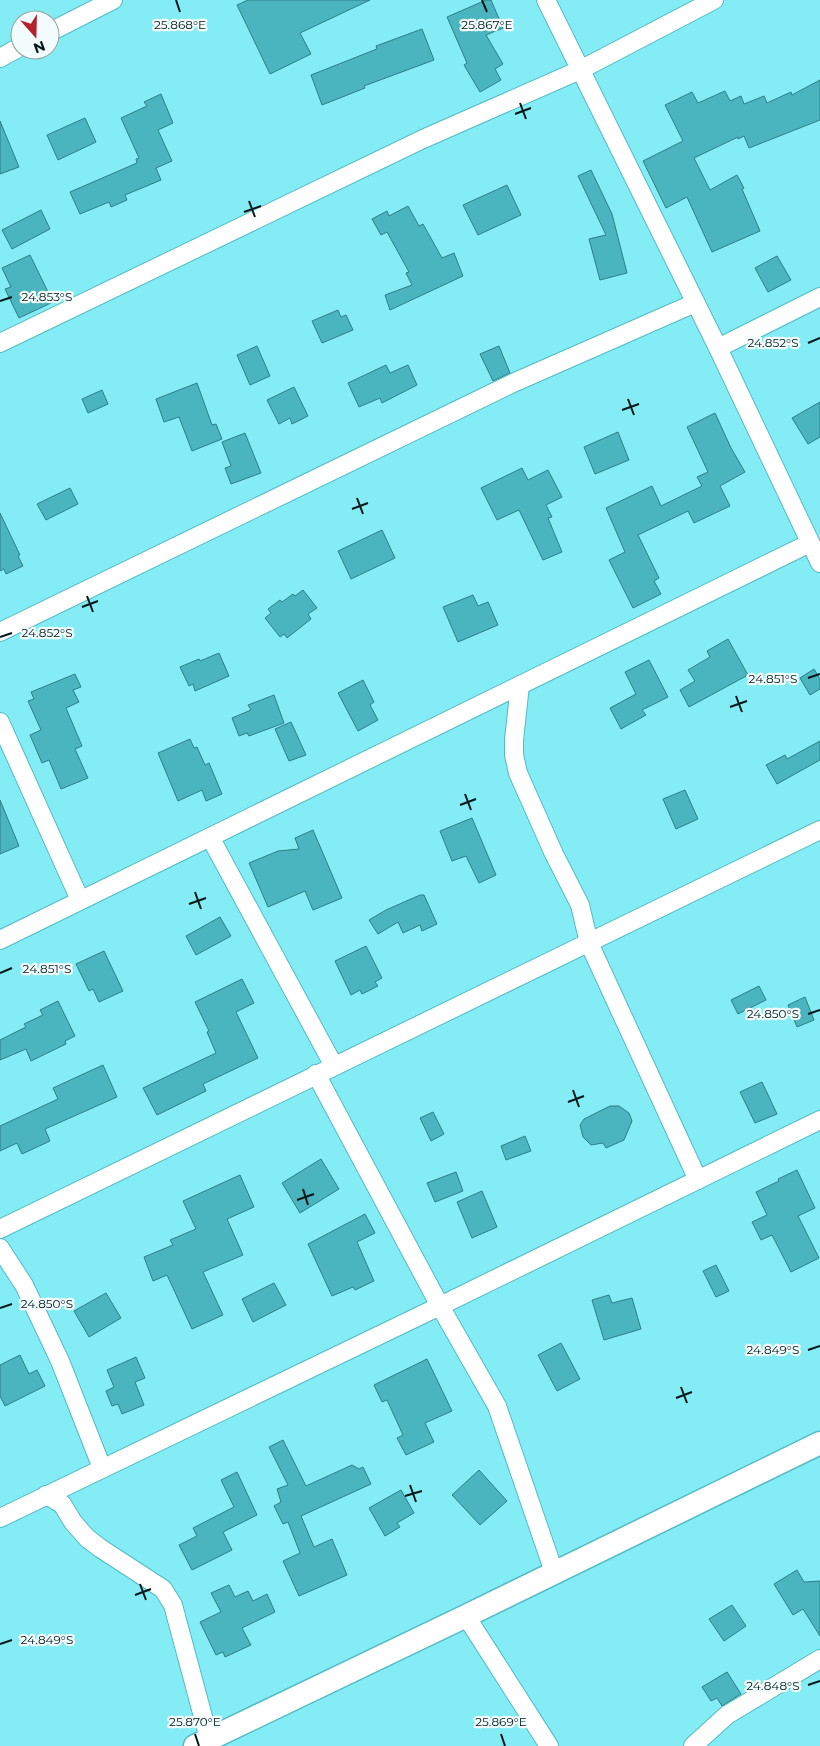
<svg xmlns="http://www.w3.org/2000/svg" width="820" height="1746" font-family="Montserrat,sans-serif">
<style>
.building{fill:#4bb5bf;stroke:#2d7f86}
.lines{fill:none;stroke-linecap:round;stroke-linejoin:round}
.minor-casing{stroke:#52bbc5;stroke-width:20}
.tertiary-casing{stroke:#52bbc5;stroke-width:25}
.minor{stroke:#fff;stroke-width:18}
.tertiary{stroke:#fff;stroke-width:22}
.ticks{fill:none;stroke:#021719;stroke-width:2}
.ticks-label{font-size:12px;text-anchor:middle;fill:#021719;stroke:#f2fcfc;stroke-width:4.5;stroke-linejoin:round;paint-order:stroke}
</style>
<rect width="100%" height="100%" fill="#84ecf5"/>
<g class="building">
<polygon points="248,0 370,0 300,33 311,54 270,74 237,5"/>
<polygon points="486,0 491,0 503,28 486,35 503,64 495,69 501,80 480,92 464,65 467,63 447,17"/>
<polygon points="422,29 434,60 364,86 365,88 322,105 311,75 377,49 376,46"/>
<polygon points="820,80 820,120 749,148 744,136 738,139 738,137 694,158 710,190 737,175 744,188 742,189 760,231 712,252 687,197 666,208 643,161 683,141 665,105 692,92 698,103 725,91 730,101 741,96 744,104 764,96 767,103 791,92 792,95"/>
<polygon points="161,94 173,123 158,130 172,161 156,168 161,180 125,195 127,200 111,207 109,202 80,214 70,192 137,163 136,159 139,158 121,118 147,106 144,102"/>
<polygon points="85,118 96,142 58,160 47,135"/>
<polygon points="0,121 19,167 0,174"/>
<polygon points="591,170 612,214 627,273 600,280 589,239 606,235 578,176"/>
<polygon points="507,185 521,215 478,235 463,205"/>
<polygon points="408,206 419,226 423,224 442,258 454,253 463,276 390,310 385,295 412,285 406,273 409,272 387,232 381,235 372,219 387,211 389,216"/>
<polygon points="41,210 50,229 12,249 2,230"/>
<polygon points="30,255 53,302 19,318 5,289 11,287 2,268"/>
<polygon points="777,256 791,280 768,292 755,268"/>
<polygon points="338,310 341,317 346,315 353,330 322,343 312,321"/>
<polygon points="257,346 270,376 250,385 237,355"/>
<polygon points="499,346 510,373 493,381 480,354"/>
<polygon points="386,365 390,373 408,365 417,385 382,403 380,398 359,407 348,383"/>
<polygon points="197,383 212,425 216,424 222,439 192,451 179,417 164,422 156,399"/>
<polygon points="294,387 308,416 292,424 290,418 279,424 267,400"/>
<polygon points="102,390 108,404 88,413 82,399"/>
<polygon points="820,402 820,437 808,444 792,418"/>
<polygon points="715,413 731,448 745,472 720,486 730,506 694,523 688,511 638,535 659,578 654,581 661,594 633,608 609,560 625,552 606,508 652,486 661,506 702,486 697,477 708,472 687,427"/>
<polygon points="618,432 629,460 595,474 584,447"/>
<polygon points="245,433 261,473 231,484 225,468 231,466 222,442"/>
<polygon points="522,468 528,480 548,470 562,497 546,505 552,517 548,518 562,552 543,560 519,510 497,520 481,488"/>
<polygon points="70,488 78,504 46,520 37,504"/>
<polygon points="0,513 20,555 18,556 23,566 6,574 4,569 0,571"/>
<polygon points="382,530 395,558 351,579 338,551"/>
<polygon points="303,590 317,608 308,614 311,619 287,638 284,634 280,637 265,618 271,613 268,609 280,600 282,602 293,594 295,596"/>
<polygon points="473,595 478,606 488,602 498,625 458,642 443,607"/>
<polygon points="728,639 748,675 689,707 680,690 695,681 688,670 710,657 707,651"/>
<polygon points="219,653 229,676 195,691 193,684 189,686 180,667 199,659 200,661"/>
<polygon points="649,660 668,697 642,710 646,715 621,729 610,708 636,694 625,672"/>
<polygon points="814,669 820,679 820,689 810,695 800,678"/>
<polygon points="75,674 81,687 73,690 79,702 66,708 82,746 75,749 88,778 61,789 49,760 42,763 30,735 41,730 28,701 34,699 31,692"/>
<polygon points="363,680 374,702 370,705 378,720 358,731 338,693"/>
<polygon points="274,695 284,723 249,736 247,733 239,736 232,718 251,710 248,705"/>
<polygon points="291,722 306,755 289,761 275,729"/>
<polygon points="190,739 194,748 197,747 205,765 209,763 222,794 206,801 202,790 178,801 158,753"/>
<polygon points="820,741 820,760 777,784 766,765 785,755 787,759"/>
<polygon points="685,790 698,819 676,829 663,799"/>
<polygon points="0,800 19,846 0,854"/>
<polygon points="472,818 496,875 479,883 466,856 452,861 440,831"/>
<polygon points="313,830 342,898 313,910 305,891 268,907 249,863 278,851 299,849 295,838"/>
<polygon points="420,895 424,895 437,924 422,931 420,925 403,933 398,922 378,934 369,920 386,910"/>
<polygon points="220,917 231,936 196,955 186,936"/>
<polygon points="366,946 382,978 375,982 378,986 362,994 360,990 351,995 335,961"/>
<polygon points="104,951 123,991 99,1002 93,989 89,991 76,964"/>
<polygon points="242,979 254,1003 236,1012 258,1058 203,1084 206,1091 157,1115 143,1088 216,1053 207,1032 209,1031 195,1002"/>
<polygon points="759,986 766,1000 738,1014 731,1000"/>
<polygon points="805,997 814,1020 797,1027 788,1005"/>
<polygon points="58,1001 75,1036 65,1041 66,1044 31,1061 26,1049 0,1060 0,1040 26,1027 24,1024 43,1015 40,1010"/>
<polygon points="103,1065 117,1097 45,1129 50,1141 22,1154 17,1143 0,1151 0,1126 58,1099 53,1088"/>
<polygon points="762,1082 777,1114 755,1123 740,1092"/>
<polygon points="610,1106 619,1106 629,1113 632,1121 624,1140 606,1148 603,1143 591,1145 583,1137 580,1125 584,1119"/>
<polygon points="433,1112 444,1134 431,1141 420,1118"/>
<polygon points="525,1136 531,1151 506,1160 501,1146"/>
<polygon points="321,1159 339,1189 300,1213 282,1183"/>
<polygon points="797,1170 815,1208 798,1216 819,1258 791,1272 772,1235 761,1240 752,1222 767,1215 756,1192 779,1181 778,1179"/>
<polygon points="456,1172 463,1191 435,1202 427,1183"/>
<polygon points="240,1175 254,1207 227,1219 243,1255 203,1272 223,1315 192,1329 167,1275 153,1281 144,1257 173,1245 170,1240 196,1229 183,1201"/>
<polygon points="482,1191 497,1227 472,1238 457,1202"/>
<polygon points="365,1214 375,1233 357,1242 374,1281 355,1290 353,1287 332,1296 308,1244"/>
<polygon points="716,1265 729,1291 716,1297 703,1271"/>
<polygon points="274,1283 286,1305 253,1322 242,1299"/>
<polygon points="106,1293 121,1318 89,1337 74,1311"/>
<polygon points="609,1295 612,1303 632,1298 641,1329 604,1340 592,1300"/>
<polygon points="561,1343 580,1379 557,1391 538,1355"/>
<polygon points="20,1355 29,1374 37,1370 45,1386 5,1406 0,1396 0,1365"/>
<polygon points="136,1357 145,1378 135,1382 144,1405 122,1414 118,1404 112,1406 106,1391 114,1387 107,1370"/>
<polygon points="427,1359 452,1411 425,1423 434,1442 406,1455 397,1438 403,1435 387,1400 382,1402 374,1385"/>
<polygon points="283,1440 306,1486 352,1465 359,1469 363,1467 371,1484 301,1516 314,1547 332,1539 347,1575 299,1596 283,1561 300,1553 288,1522 283,1524 274,1506 281,1502 277,1489 288,1485 269,1447"/>
<polygon points="479,1470 507,1501 480,1525 452,1495"/>
<polygon points="237,1472 257,1515 223,1532 232,1550 192,1570 179,1545 197,1536 193,1528 234,1507 221,1480"/>
<polygon points="401,1490 414,1513 397,1523 400,1527 385,1536 369,1508"/>
<polygon points="797,1570 804,1582 820,1581 820,1636 803,1609 793,1615 774,1584"/>
<polygon points="229,1585 235,1597 248,1591 253,1601 267,1594 275,1612 242,1628 251,1645 225,1657 223,1652 216,1655 200,1622 221,1612 211,1593"/>
<polygon points="732,1605 746,1626 724,1641 709,1619"/>
<polygon points="727,1672 741,1694 722,1706 717,1698 711,1701 702,1687"/>
</g>
<g class="lines">
<defs>
<g id="minor">
<polyline points="546,0 718,348 820,563"/>
<polyline points="50,32 113,0"/>
<polyline points="0,58 20,47"/>
<polyline points="0,343 423,139 580,70 714,0"/>
<polyline points="718,348 820,297"/>
<polyline points="0,632 513,383 695,303"/>
<polyline points="520,685 514,740 514,755 518,773 554,854 580,905 589,943 698,1180"/>
<polyline points="0,722 80,900"/>
<polyline points="210,837 334,1066"/>
<polyline points="0,940 810,543"/>
<polyline points="316,1074 440,1306 497,1406 554,1572"/>
<polyline points="0,1229 820,830"/>
<polyline points="0,1248 24,1285 60,1361 102,1468"/>
<polyline points="46,1495 62,1504 73,1522 87,1538 100,1548 163,1589 173,1605 209,1739"/>
<polyline points="0,1518 440,1306 820,1120"/>
<polyline points="466,1616 549,1746"/>
<polyline points="693,1746 727,1715 820,1659"/>
</g>
<polyline id="tertiary" points="195,1746 466,1616 820,1443"/>
</defs>
<use href="#minor" class="minor-casing"/>
<use href="#tertiary" class="tertiary-casing"/>
<use href="#minor" class="minor"/>
<use href="#tertiary" class="tertiary"/>
</g>
<path class="ticks" d="M 176,0 L 180,12M 482,0 L 487,12M 520,103 L 526,119M 515,114 L 531,108M 249,201 L 255,217M 244,212 L 261,206M 0,301 L 12,297M 808,343 L 820,338M 628,399 L 634,415M 622,410 L 639,404M 357,498 L 363,514M 352,509 L 368,503M 87,596 L 93,612M 82,607 L 98,601M 0,637 L 12,633M 808,678 L 820,674M 736,696 L 742,712M 730,707 L 747,701M 465,794 L 471,810M 460,805 L 476,799M 195,892 L 201,909M 189,904 L 206,898M 0,973 L 12,968M 808,1014 L 820,1010M 573,1090 L 579,1107M 568,1102 L 584,1096M 303,1189 L 308,1205M 297,1200 L 314,1194M 0,1308 L 12,1304M 808,1350 L 820,1346M 681,1387 L 687,1403M 676,1398 L 692,1392M 410,1485 L 416,1502M 405,1496 L 422,1491M 140,1584 L 146,1600M 135,1595 L 151,1589M 0,1644 L 12,1640M 808,1685 L 820,1681M 195,1734 L 199,1746M 501,1734 L 505,1746"/>
<g class="ticks-label">
<text x="180" y="29">25.868°E</text>
<text x="487" y="29">25.867°E</text>
<text x="47" y="301">24.853°S</text>
<text x="773" y="347">24.852°S</text>
<text x="47" y="637">24.852°S</text>
<text x="773" y="683">24.851°S</text>
<text x="47" y="973">24.851°S</text>
<text x="773" y="1018">24.850°S</text>
<text x="47" y="1308">24.850°S</text>
<text x="773" y="1354">24.849°S</text>
<text x="47" y="1644">24.849°S</text>
<text x="773" y="1690">24.848°S</text>
<text x="195" y="1726">25.870°E</text>
<text x="501" y="1726">25.869°E</text>
</g>
<g transform="translate(35 35) rotate(160)"><circle r="24" fill="#f2fcfc" stroke="#92a0a1"/>
<path d="M0-4L9 19L0 12L-9 19Z" fill="#b3222d"/>
<text y="-8" font-size="14" font-weight="bold" text-anchor="middle" fill="#021719">N</text>
</g>
</svg>
